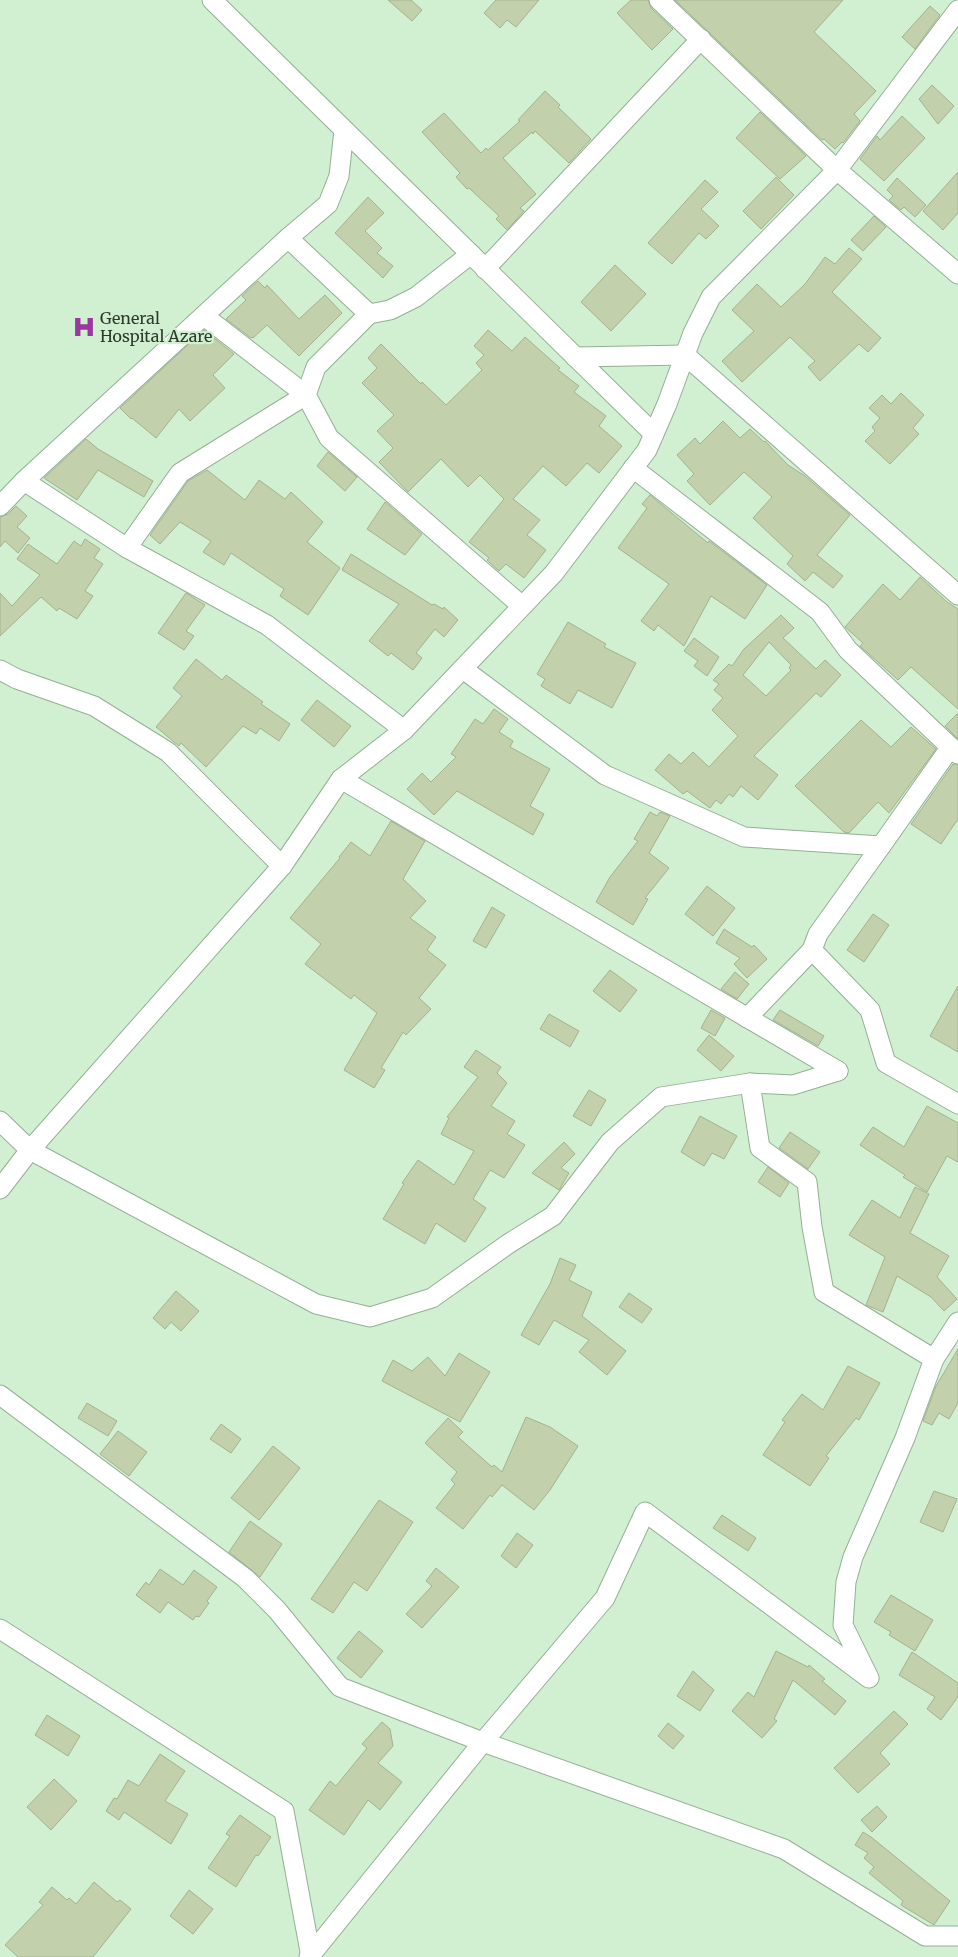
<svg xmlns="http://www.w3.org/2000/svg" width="958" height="1957" font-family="Merriweather,serif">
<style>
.building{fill:#c2d0ac;stroke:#a4b28e;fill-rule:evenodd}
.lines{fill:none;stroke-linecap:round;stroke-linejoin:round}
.minor-casing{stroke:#94b094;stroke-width:21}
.minor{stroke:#fff;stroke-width:19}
.labels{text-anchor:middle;stroke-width:4.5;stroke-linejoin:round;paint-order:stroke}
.poi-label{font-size:16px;fill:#2d392d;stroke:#d1efd1;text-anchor:start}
</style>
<rect width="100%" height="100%" fill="#d1efd1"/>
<g class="building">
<polygon points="388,0 411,0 422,10 412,21"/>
<polygon points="496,0 539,0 516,27 507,20 500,28 484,13"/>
<polygon points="631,0 648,0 651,8 673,29 652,50 617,13"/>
<polygon points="675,0 843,0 814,32 876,91 854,114 860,121 843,143 842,142 835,149 824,139 822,140"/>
<polygon points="930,6 940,15 915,49 902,37"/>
<polygon points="932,85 954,106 938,124 919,99"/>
<polygon points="545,91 560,105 558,107 591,139 569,163 535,131 533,134 532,132 503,158 536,194 520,208 524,211 507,230 496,219 499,216 469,188 467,189 456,177 460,173 422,132 444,113 481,153 486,148 488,150 520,121 518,120"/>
<polygon points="760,112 806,156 780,179 736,138"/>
<polygon points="902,116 925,138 884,181 860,159 877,136 880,140"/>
<polygon points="958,172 958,213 943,230 923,211"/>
<polygon points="776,177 794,195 761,229 743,211"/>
<polygon points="897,178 926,205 915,217 904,207 901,210 889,200 893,196 887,190"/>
<polygon points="705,180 718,192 701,209 719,226 706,239 699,233 672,264 648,243"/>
<polygon points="368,197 384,213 365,231 382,248 377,253 393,266 383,278 335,233"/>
<polygon points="874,216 886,227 863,251 851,240"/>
<polygon points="849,248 862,259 832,292 881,338 868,352 859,344 820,381 808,367 815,361 790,337 742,382 722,361 754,331 732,310 757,284 781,307 805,284 825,257 835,264"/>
<polygon points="615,265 646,294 611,331 581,302"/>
<polygon points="258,281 265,288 267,285 299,319 325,295 342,313 299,356 267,325 253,338 252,337 251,338 226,319 246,300 242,296"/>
<polygon points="204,330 234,354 213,375 225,388 190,421 179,409 156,438 132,418 131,419 120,408"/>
<polygon points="488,330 512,351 525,337 560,368 558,370 579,386 574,392 606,416 599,426 622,446 599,473 587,463 566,486 543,466 513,499 540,520 527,535 546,550 524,578 506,564 499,571 487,560 489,558 469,542 504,499 480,475 468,487 441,459 408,492 379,462 393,448 377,431 394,415 362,383 377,368 368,358 381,344 421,384 422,382 446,405 482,370 476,363 484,355 474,346"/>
<polygon points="901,393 924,415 913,428 919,434 890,464 865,441 875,431 872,427 880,418 869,408 882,395 891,404"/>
<polygon points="723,421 740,438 750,429 764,442 765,441 788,465 805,476 850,515 817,555 843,576 833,588 813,572 805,581 787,564 793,556 753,518 772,497 744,472 710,505 687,481 694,474 677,455 695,438 700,444"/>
<polygon points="86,439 98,449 153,481 144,497 98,470 77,500 44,478"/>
<polygon points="328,452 357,477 345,491 317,466"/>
<polygon points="207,470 245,500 259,480 285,499 291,492 323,522 307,542 340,568 308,615 280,596 284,589 231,553 224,565 203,552 211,541 180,522 160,544 150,535 188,481"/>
<polygon points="650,495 708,543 709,541 767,585 745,619 711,596 684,646 658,625 654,631 641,621 669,584 618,548 647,508 642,504"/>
<polygon points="385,502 422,534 405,555 367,529"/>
<polygon points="16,506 27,516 17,527 30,538 18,553 5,541 0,547 0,517 8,514"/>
<polygon points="85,539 100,549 94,558 103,564 85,591 93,596 77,619 59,608 57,611 41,597 0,636 0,593 12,606 40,575 17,559 28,544 57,564 74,541 81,546"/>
<polygon points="351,554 432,605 434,604 443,609 444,607 458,620 444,637 435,629 416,653 422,658 413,670 391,653 388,656 369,641 399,604 342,570"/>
<polygon points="920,577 947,602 958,609 958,709 911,667 898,680 860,646 863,643 845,627 883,584 900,600"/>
<polygon points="186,593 205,605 186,631 194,636 184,650 158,633"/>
<path d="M 781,615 L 794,628 L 783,638 L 816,669 L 825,660 L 841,675 L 821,697 L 816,693 L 754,756 L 778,775 L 758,800 L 741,786 L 733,797 L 729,794 L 721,804 L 716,800 L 710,808 L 687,791 L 683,794 L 655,770 L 669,754 L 681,764 L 693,752 L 709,767 L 738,736 L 712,710 L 723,698 L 714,690 L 719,684 L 713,680 L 729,664 L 732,666 L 744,649 ZM 769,642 L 791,665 L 789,668 L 791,670 L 766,696 L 743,675 Z"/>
<polygon points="568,622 606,644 604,647 636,663 612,708 578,690 570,704 541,686 545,679 537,674"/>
<polygon points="694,638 719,657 707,676 694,666 698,661 684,651"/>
<polygon points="196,659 222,680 226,675 263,702 261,704 290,724 279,741 260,728 256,734 243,726 206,767 181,743 179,746 156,727 182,696 173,688"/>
<polygon points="317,700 351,726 334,747 301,720"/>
<polygon points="494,709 508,719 499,732 513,741 510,747 550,769 530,806 544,814 533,835 457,791 434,815 407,789 422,773 431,782 456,757 451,754 475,719 483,724"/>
<polygon points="958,713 958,739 945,726"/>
<polygon points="861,720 891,747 911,727 936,749 889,813 878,802 849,833 844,832 795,786"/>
<polygon points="953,764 958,765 958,819 941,844 911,824"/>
<polygon points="650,812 657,816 660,812 670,816 649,853 669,868 645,898 648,899 633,925 596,902 610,877 638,841 634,839"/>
<polygon points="391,821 425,841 403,879 426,901 410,918 436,937 427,950 446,965 419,998 431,1009 406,1035 403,1032 381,1068 385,1070 374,1088 344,1070 377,1013 354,995 351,999 305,964 321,944 290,918 340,858 339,857 351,842 370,856"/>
<polygon points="707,886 735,908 713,936 685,914"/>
<polygon points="492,907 505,915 486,948 473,941"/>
<polygon points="873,914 889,925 864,962 847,950"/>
<polygon points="724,929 752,947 754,945 767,959 747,978 734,964 740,958 716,943"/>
<polygon points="610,970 637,990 620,1012 593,991"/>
<polygon points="735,972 749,984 737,999 721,989"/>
<polygon points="958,986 958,1052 930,1036"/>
<polygon points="711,1010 725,1018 715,1036 701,1028"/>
<polygon points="780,1010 824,1036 818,1046 773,1020"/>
<polygon points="549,1014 579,1031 570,1047 540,1029"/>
<polygon points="709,1035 734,1056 721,1071 697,1050"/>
<polygon points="476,1050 501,1067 497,1073 507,1083 491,1106 515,1121 507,1134 525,1145 504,1178 490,1170 473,1199 486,1208 465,1242 436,1223 425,1244 383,1219 404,1184 402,1183 418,1160 454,1185 474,1151 441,1134 449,1118 447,1117 478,1077 464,1067"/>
<polygon points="589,1090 606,1100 591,1126 573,1116"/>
<polygon points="927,1106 958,1123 958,1162 947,1156 927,1192 903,1177 905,1175 860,1145 873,1127 904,1147"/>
<polygon points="700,1116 737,1136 724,1159 712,1153 704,1166 681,1152"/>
<polygon points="790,1132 820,1152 808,1169 779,1148"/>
<polygon points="564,1142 575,1154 561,1168 569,1173 559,1190 532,1173"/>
<polygon points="768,1167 789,1183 780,1197 758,1182"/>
<polygon points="915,1187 929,1194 910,1233 949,1256 937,1277 957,1299 944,1311 931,1297 897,1276 883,1312 866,1305 885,1257 849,1235 872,1200 900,1218"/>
<polygon points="560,1258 576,1265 569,1280 592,1292 582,1316 626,1351 607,1375 579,1352 589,1340 554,1320 539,1345 521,1335 550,1284"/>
<polygon points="176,1291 199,1311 181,1331 171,1322 165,1329 153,1318"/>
<polygon points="629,1293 652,1309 642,1323 619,1307"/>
<polygon points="958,1349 958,1403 949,1419 939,1413 932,1425 923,1421 936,1386"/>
<polygon points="459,1353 490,1372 460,1422 382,1381 393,1360 412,1371 428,1357 445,1376"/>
<polygon points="848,1366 880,1383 859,1420 856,1418 826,1456 829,1458 810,1486 763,1455 785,1422 782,1420 802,1394 823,1410"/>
<polygon points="87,1403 117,1421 108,1436 78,1418"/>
<polygon points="526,1417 550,1427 578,1446 550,1490 534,1510 502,1485 492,1497 490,1495 463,1529 436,1508 455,1484 451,1480 457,1472 425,1443 448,1418 463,1432 458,1437 492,1467 494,1465 502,1472"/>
<polygon points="221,1424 241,1439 231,1453 210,1439"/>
<polygon points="118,1431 147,1452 129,1476 100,1454"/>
<polygon points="273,1446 300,1468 259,1520 231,1498"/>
<polygon points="934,1491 957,1499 943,1532 920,1522"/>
<polygon points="379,1500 413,1522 367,1591 354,1582 333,1613 311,1599"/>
<polygon points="722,1515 756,1538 748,1551 713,1528"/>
<polygon points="250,1521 282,1544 260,1577 229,1552"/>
<polygon points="517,1533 533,1545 516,1568 501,1556"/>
<polygon points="436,1568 459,1587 422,1628 406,1614 432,1586 426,1581"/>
<polygon points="160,1569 183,1585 194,1570 217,1587 207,1601 209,1603 199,1617 196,1616 193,1620 168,1602 160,1613 136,1595 146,1582 149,1585"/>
<polygon points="891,1595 933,1620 915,1651 889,1635 891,1632 874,1622"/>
<polygon points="359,1631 383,1651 361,1678 337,1658"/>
<polygon points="776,1651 808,1667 809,1665 825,1679 822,1681 846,1701 835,1715 793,1680 774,1719 777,1721 762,1738 732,1711 748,1692 754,1697"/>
<polygon points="912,1652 958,1683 958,1697 941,1720 927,1709 935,1697 899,1675"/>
<polygon points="693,1671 714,1690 700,1711 677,1696"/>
<polygon points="894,1711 908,1724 880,1753 890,1764 858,1793 834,1768"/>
<polygon points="47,1715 80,1736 68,1756 35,1735"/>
<polygon points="382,1722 390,1729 393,1746 378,1763 402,1782 380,1810 368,1800 344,1835 309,1810 330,1781 336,1786 367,1748 362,1744"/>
<polygon points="668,1723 684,1736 673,1749 658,1736"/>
<polygon points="160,1754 185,1771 165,1801 188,1814 171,1844 124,1812 119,1820 106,1811 114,1798 117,1799 128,1780 139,1786"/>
<polygon points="54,1779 77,1801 51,1830 27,1807"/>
<polygon points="877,1806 887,1817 872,1832 861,1820"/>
<polygon points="240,1815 271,1837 258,1856 256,1855 236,1887 208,1868 230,1836 226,1834"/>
<polygon points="863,1832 871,1837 950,1901 934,1925 901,1905 903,1901 869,1873 874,1867 864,1858 868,1853 855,1845"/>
<polygon points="94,1882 117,1902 120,1900 131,1909 93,1957 18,1957 5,1945 43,1905 39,1902 52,1887 67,1900 69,1898 76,1904"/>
<polygon points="189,1890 213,1909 193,1934 170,1916"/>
</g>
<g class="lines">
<defs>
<g id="minor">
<polyline points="212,0 654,434"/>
<polyline points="659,0 837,170 958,274"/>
<polyline points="288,238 369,314"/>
<polyline points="471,254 416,297 390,310 369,314 316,367 306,395 329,438 522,606"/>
<polyline points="485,269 701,39"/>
<polyline points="575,357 685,355 958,595"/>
<polyline points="633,468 820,612 848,650 958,754"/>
<polyline points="24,481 127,548 267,625 404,730"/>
<polyline points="0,506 24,481 288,238 328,204 339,176 344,130"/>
<polyline points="127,548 180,473 306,395 204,316"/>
<polyline points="463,669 605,775 744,837 881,846 950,748"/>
<polyline points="0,670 17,679 94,706 168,752 282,866"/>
<polyline points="341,779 838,1071"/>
<polyline points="812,950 870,1010 886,1063 958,1104"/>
<polyline points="747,1018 812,950 818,934 881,846"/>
<polyline points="0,1121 30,1150 316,1304 370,1317 432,1298 508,1244 553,1216 610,1142 661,1097 750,1083 793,1085 838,1071"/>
<polyline points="0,1189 30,1150 282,866 341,779 404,730 554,573 647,450 667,404 693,333 711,297 837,170 958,10"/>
<polyline points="934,1359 958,1322"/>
<polyline points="0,1395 245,1578 277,1610 340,1687 483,1742 784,1849 925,1936 958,1936"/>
<polyline points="0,1629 284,1811 311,1957"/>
<polyline points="309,1957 483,1742 605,1598 645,1512 869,1678 843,1625 846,1582 853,1557 905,1438 934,1359 824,1292 812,1227 807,1182 760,1148 750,1083"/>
</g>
</defs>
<use href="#minor" class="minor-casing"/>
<use href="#minor" class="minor"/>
</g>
<defs>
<symbol id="hospital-bare" viewBox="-9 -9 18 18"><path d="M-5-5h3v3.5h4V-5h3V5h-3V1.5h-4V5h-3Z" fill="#99389f" stroke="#d1efd1" stroke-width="2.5" paint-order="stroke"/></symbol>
</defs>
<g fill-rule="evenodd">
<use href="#hospital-bare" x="68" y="311" width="32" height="32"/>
</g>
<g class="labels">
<g class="poi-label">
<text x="100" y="324">General<tspan x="100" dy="18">Hospital Azare</tspan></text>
</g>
</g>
</svg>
